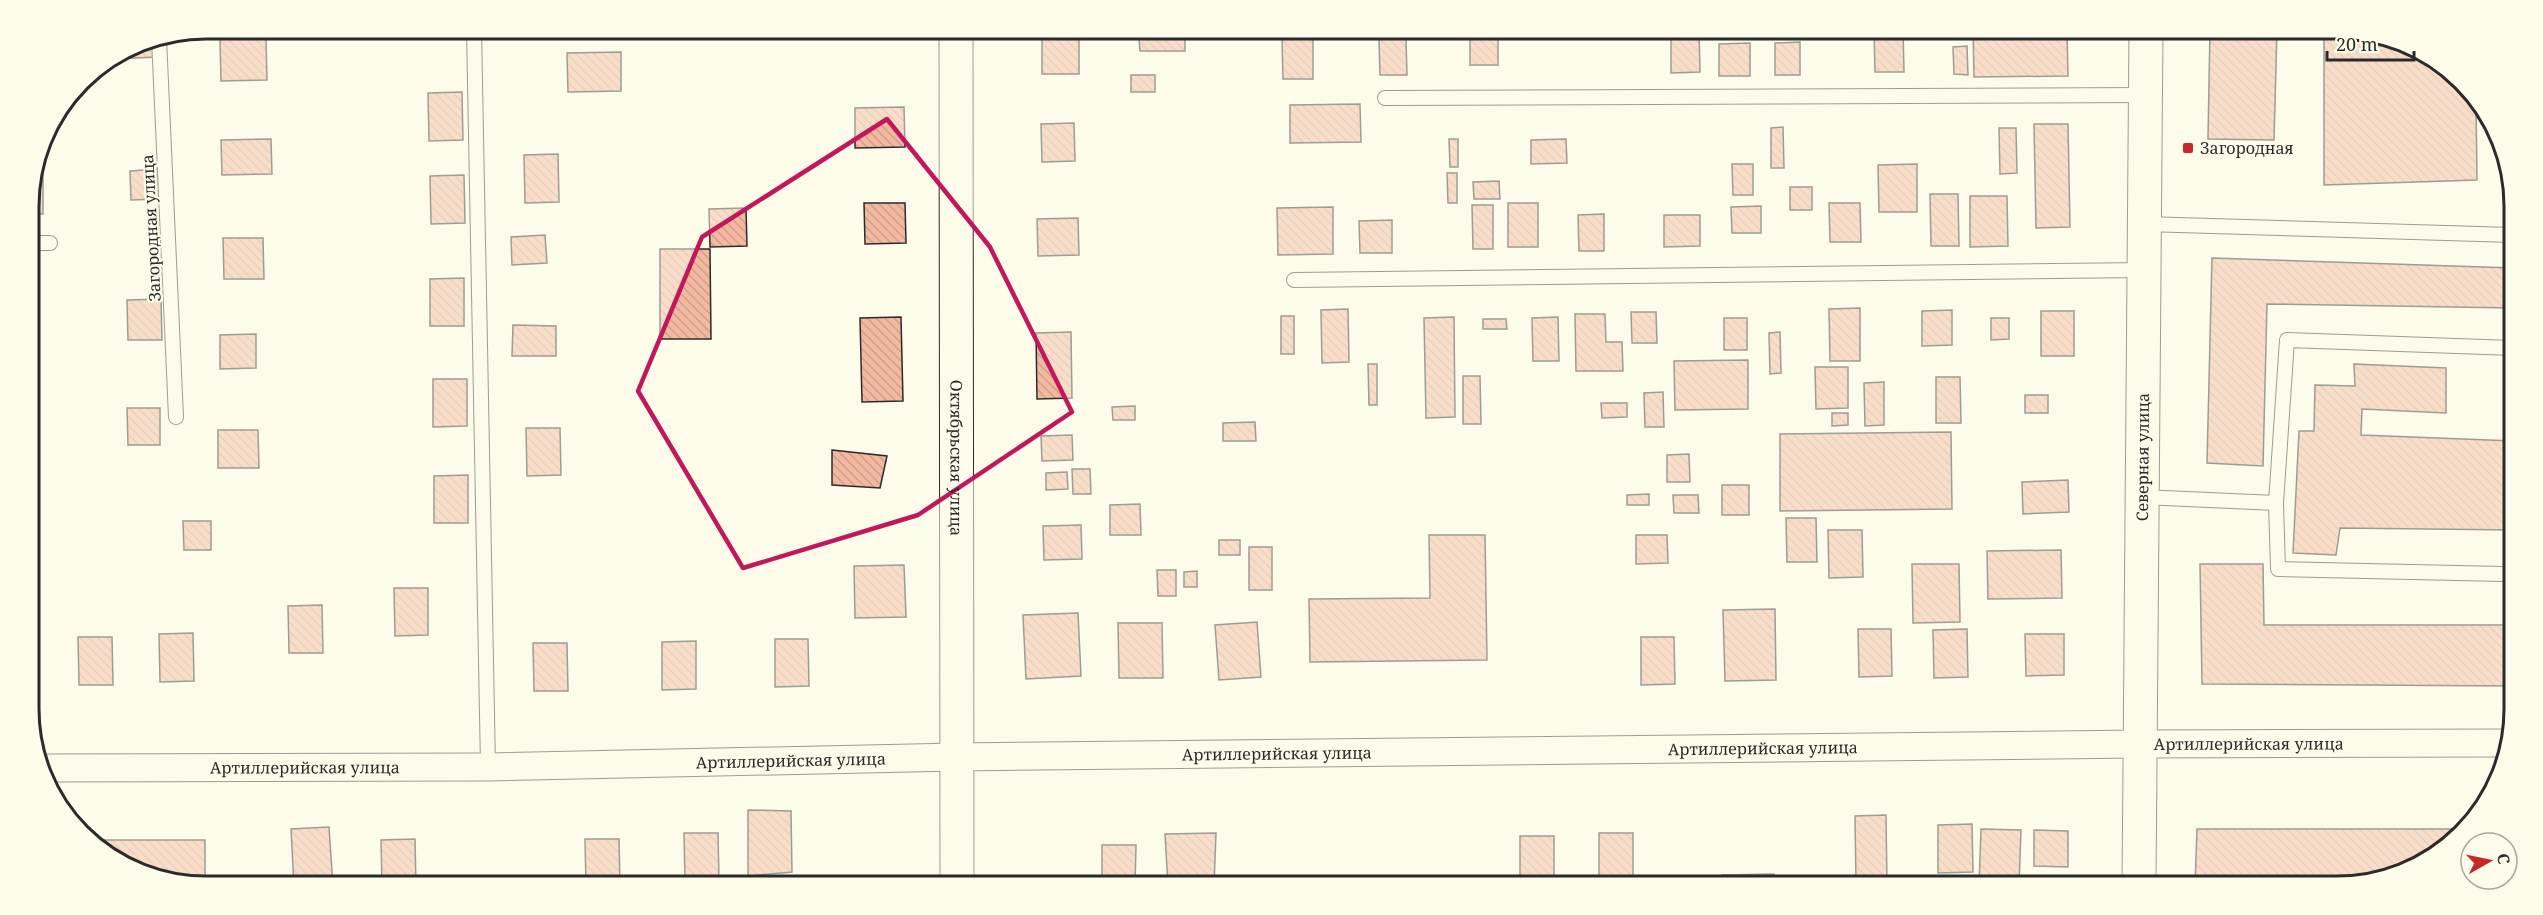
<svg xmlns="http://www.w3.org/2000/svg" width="2543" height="915" font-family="'Noto Serif',serif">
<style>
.building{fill:url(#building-back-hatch);stroke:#2b2b2b;stroke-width:1.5}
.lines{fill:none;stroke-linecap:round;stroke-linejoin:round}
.service-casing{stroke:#2b2b2b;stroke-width:16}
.minor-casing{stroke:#2b2b2b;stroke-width:29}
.tertiary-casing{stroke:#2b2b2b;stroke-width:35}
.secondary-casing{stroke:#2b2b2b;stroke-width:35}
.service{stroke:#fdfbea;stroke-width:14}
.minor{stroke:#fdfbea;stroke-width:27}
.tertiary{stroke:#fdfbea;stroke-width:33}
.secondary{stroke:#fdfbea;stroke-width:33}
.marked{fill:none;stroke:#c2185b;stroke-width:4.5;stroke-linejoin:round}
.poi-dot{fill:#c62828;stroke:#fdfbea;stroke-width:2}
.labels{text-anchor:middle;stroke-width:4.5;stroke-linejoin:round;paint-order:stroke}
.poi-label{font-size:16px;fill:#2b2b2b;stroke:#fdfbea;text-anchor:start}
.street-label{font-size:16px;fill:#2b2b2b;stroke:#fdfbea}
.rim{fill:none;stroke:#2b2b2b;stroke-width:3}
</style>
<defs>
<pattern id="building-back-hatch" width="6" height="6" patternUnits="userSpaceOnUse" patternTransform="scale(1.5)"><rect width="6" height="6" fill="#f2b8a0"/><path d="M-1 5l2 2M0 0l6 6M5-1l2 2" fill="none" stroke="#d09e8a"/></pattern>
</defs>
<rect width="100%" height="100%" fill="#fdfbea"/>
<g class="building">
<polygon points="1671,29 1699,29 1700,72 1671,73"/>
<polygon points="1874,29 1903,29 1904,72 1875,72"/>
<polygon points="1973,29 2011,29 2011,32 2067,32 2068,76 1974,77"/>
<polygon points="2210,29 2277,29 2274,140 2208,139"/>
<polygon points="2324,29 2393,38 2471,89 2476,102 2477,180 2324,185"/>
<rect x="1470" y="31" width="28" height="34"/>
<polygon points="1079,34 1079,74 1042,74 1042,35"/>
<polygon points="266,38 267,80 221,81 220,39"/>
<polygon points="1185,38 1185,51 1140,51 1139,39"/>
<polygon points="155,39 156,57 115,59 115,57 139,42"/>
<polygon points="1282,39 1313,39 1313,79 1283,79"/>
<polygon points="1379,39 1406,39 1407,75 1380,75"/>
<polygon points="1800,42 1800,75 1775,75 1775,43"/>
<polygon points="1750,43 1750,76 1719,76 1719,44"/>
<polygon points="1967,46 1968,75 1954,74 1953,47"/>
<polygon points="621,52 621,91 568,92 567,53"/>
<rect x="1131" y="75" width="24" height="17"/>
<polygon points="462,92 463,140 429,141 428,93"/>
<polygon points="1360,104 1361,142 1290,143 1290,105"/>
<polygon points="904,107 905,147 855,148 855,108"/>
<polygon points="1074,123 1075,161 1042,162 1041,124"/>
<polygon points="2034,124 2068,124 2070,227 2036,228"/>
<polygon points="1783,127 1784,168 1771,168 1771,128"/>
<polygon points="1999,128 2016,128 2017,173 2000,174"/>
<polygon points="271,139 272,174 222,175 221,140"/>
<polygon points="1449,139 1458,139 1458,167 1450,167"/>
<polygon points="1566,139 1567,163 1531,164 1531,140"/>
<polygon points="43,142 43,214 29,214 29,194"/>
<polygon points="558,154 559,202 525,203 524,155"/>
<polygon points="1732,164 1753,164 1753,195 1733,195"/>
<polygon points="1917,164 1917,212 1879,212 1878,165"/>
<polygon points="159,169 161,199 131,200 130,171"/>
<polygon points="1447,173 1457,173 1457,203 1448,203"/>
<polygon points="464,175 465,223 431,224 430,176"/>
<polygon points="1499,181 1500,199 1474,199 1473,182"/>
<rect x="1790" y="187" width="22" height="23"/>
<polygon points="1930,194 1958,194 1959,246 1931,246"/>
<polygon points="1970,196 2007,196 2008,246 1970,247"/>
<polygon points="864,203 905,203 906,243 865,244"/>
<rect x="1508" y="203" width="30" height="44"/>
<polygon points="1829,203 1860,203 1861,242 1830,242"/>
<polygon points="1472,205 1493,205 1493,249 1473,249"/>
<polygon points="1761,206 1761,233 1732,233 1731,207"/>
<polygon points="1333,207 1333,254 1278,255 1277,208"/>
<polygon points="746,208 747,246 710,247 709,209"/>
<polygon points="1604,214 1604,251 1579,251 1578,215"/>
<polygon points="1664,215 1700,215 1700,246 1664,247"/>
<polygon points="1078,218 1079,255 1038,256 1037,219"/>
<polygon points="1392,220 1392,253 1360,253 1359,221"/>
<polygon points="545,235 547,263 512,265 511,237"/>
<polygon points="223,238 263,238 264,279 224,279"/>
<polygon points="660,249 710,249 711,339 660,339"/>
<polygon points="2212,258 2513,268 2513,308 2267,304 2263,466 2207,463"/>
<polygon points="464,278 464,326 430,326 430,279"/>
<polygon points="161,299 162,340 128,340 127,300"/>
<polygon points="1860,308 1860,361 1830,361 1829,309"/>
<polygon points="1348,309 1349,362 1322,363 1321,310"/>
<polygon points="1952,310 1952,345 1922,346 1922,311"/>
<rect x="2041" y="311" width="33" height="45"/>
<polygon points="1631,312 1656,312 1657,343 1632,343"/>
<polygon points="1575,314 1605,314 1606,342 1622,342 1623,371 1576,371"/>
<rect x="1281" y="316" width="13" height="38"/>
<polygon points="901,317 903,401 862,402 860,318"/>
<polygon points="1454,317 1455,417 1426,418 1424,318"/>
<polygon points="1558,317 1559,361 1533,361 1532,318"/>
<rect x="1724" y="318" width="23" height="32"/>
<polygon points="1991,318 2009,318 2009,339 1991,340"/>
<polygon points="1483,319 1506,319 1507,329 1483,329"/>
<polygon points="513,325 556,326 556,356 512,356"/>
<polygon points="1071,332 1072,398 1037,399 1036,333"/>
<polygon points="1780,332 1781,373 1770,374 1769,333"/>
<polygon points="256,334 256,368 220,369 220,335"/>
<polygon points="1748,360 1748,409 1675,410 1674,361"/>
<polygon points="1368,364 1377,364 1377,405 1369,405"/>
<polygon points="2354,364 2446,368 2446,413 2362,409 2361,435 2514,441 2514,530 2340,528 2336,555 2293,553 2299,431 2314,431 2315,385 2355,386"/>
<polygon points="1815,367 1848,367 1848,408 1816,409"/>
<polygon points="1463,376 1480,376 1481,424 1463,424"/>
<polygon points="1936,377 1960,377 1961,423 1936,423"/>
<polygon points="433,379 467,379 467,426 433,427"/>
<polygon points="1884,382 1884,425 1865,426 1864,383"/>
<polygon points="1663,392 1664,427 1645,427 1644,393"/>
<rect x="2025" y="395" width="23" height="18"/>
<polygon points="1601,403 1627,403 1627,417 1602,418"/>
<polygon points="1135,406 1135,420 1113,420 1112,407"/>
<polygon points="127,408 160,408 160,445 128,445"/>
<polygon points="1832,413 1848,413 1848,425 1832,426"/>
<polygon points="1255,422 1256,441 1223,441 1223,423"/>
<polygon points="526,428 560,428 561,475 527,476"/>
<polygon points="218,430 258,430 259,468 218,468"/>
<polygon points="1951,432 1952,509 1780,511 1780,434"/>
<polygon points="1072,435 1073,460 1042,461 1041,436"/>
<polygon points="832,450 887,456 880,488 832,485"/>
<polygon points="1689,454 1690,482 1667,482 1667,455"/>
<polygon points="1072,469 1090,469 1091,494 1073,494"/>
<polygon points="1067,472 1068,489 1046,490 1046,473"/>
<polygon points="468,475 468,523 434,523 434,476"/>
<polygon points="2068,480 2069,512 2023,514 2022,482"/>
<rect x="1722" y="485" width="27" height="30"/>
<polygon points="1649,494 1649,505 1627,505 1627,495"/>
<polygon points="1673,495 1698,495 1699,513 1674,513"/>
<polygon points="1140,504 1141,535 1110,535 1110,505"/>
<polygon points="1786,518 1816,518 1817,562 1787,562"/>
<polygon points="183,521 211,521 211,550 184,550"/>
<polygon points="1081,525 1082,559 1044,560 1043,526"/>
<polygon points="1828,530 1862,530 1863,577 1829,578"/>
<polygon points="1429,535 1485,535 1487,660 1310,662 1309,599 1430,598"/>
<polygon points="1636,535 1667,535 1668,563 1636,564"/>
<rect x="1219" y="540" width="21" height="15"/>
<rect x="1249" y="547" width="23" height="43"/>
<polygon points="2061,550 2062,598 1988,599 1987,551"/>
<polygon points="1912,564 1959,564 1960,622 1913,623"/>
<polygon points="2200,564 2263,564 2264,625 2514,625 2514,686 2202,684"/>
<polygon points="904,565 906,617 855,618 854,566"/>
<polygon points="1157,570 1176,570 1176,596 1158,596"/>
<polygon points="1197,571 1197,587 1184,587 1184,572"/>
<polygon points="394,588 428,588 428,635 395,636"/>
<polygon points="322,605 323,653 289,653 288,606"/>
<polygon points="1775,609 1776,680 1725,681 1723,610"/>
<polygon points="1078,613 1081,676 1026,679 1023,615"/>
<polygon points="1257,622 1261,677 1219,680 1215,625"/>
<polygon points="1118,623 1162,623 1163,678 1119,678"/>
<polygon points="1858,629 1891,629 1892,676 1859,677"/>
<polygon points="1967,629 1968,677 1934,678 1933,630"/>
<polygon points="193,633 194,681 160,682 159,634"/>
<polygon points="2025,634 2064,634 2064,675 2026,676"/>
<polygon points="78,637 112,637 113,685 79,685"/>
<polygon points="1641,637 1674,637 1675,684 1641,685"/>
<polygon points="775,639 808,639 809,686 775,687"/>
<polygon points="696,641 696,689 662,690 662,642"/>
<polygon points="533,643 567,643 568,691 534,691"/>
<polygon points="748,810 791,811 792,872 748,876"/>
<polygon points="1886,815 1887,883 1856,883 1855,816"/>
<polygon points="1972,824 1973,872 1938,873 1938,825"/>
<polygon points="329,827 333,886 294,886 291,829"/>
<polygon points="1981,829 2021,830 2019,886 1979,886"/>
<polygon points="2197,829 2464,829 2445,850 2394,877 2348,886 2195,886"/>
<polygon points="2034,830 2068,831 2068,867 2034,866"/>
<polygon points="684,833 718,833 719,881 685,881"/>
<polygon points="1216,833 1214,886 1168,886 1165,834"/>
<polygon points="1599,833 1633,833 1633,880 1599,881"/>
<rect x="1520" y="836" width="34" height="48"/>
<polygon points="415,839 416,886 382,886 381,840"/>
<polygon points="585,839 619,839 620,886 586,886"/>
<polygon points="94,840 205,840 205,886 150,877"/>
<polygon points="1102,845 1136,845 1135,886 1102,885"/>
<polygon points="1774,874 1774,886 1723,886 1722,875"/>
</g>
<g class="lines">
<defs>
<g id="service">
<polyline points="474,29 488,767"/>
<polyline points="159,38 176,417"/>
<polyline points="1385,98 2145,95"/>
<polyline points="2144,224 2513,235"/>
<polyline points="29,243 50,243"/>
<polyline points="1294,280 2144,270"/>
<polyline points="2142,497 2276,503 2287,340 2513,348"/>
<polyline points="2276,503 2278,569 2503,574"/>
</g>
<g id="minor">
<path id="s1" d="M 44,768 L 488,767 L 957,757 L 2140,744 L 2509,743"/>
</g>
<g id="tertiary">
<path id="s2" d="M 2139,886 L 2146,29"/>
</g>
<g id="secondary">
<path id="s3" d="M 956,29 L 957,886"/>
</g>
</defs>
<use href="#service" class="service-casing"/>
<use href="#minor" class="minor-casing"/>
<use href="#tertiary" class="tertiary-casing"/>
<use href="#secondary" class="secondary-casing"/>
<use href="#service" class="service"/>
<use href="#minor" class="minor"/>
<use href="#tertiary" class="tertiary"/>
<use href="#secondary" class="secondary"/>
</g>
<path d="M0 0H2543V915H0ZM 887,119 L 990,247 L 1072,412 L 918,515 L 743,568 L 638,391 L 702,237 Z" fill="#fdfbea" fill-opacity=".55" fill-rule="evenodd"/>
<path class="marked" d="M 887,119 L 990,247 L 1072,412 L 918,515 L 743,568 L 638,391 L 702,237 Z"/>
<rect class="poi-dot" x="2182" y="142" width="12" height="12" rx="3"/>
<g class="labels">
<g class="poi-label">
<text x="2200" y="154">Загородная</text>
</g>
<g class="street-label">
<text transform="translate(151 228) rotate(-93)" y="6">Загородная улица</text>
<text dy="6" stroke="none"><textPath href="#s3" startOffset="429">Октябрьская улица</textPath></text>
<text dy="6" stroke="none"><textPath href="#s2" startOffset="429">Северная улица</textPath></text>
<text dy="6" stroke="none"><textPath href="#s1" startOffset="2205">Артиллерийская улица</textPath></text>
<text dy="6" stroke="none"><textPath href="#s1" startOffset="1719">Артиллерийская улица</textPath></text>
<text dy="6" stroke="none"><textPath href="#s1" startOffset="1233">Артиллерийская улица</textPath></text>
<text dy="6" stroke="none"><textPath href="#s1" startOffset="747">Артиллерийская улица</textPath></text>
<text dy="6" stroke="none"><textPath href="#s1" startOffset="261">Артиллерийская улица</textPath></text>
</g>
</g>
<path d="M0 0H2543V915H0ZM206 39H2337A167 167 0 0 1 2504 206V709A167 167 0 0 1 2337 876H206A167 167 0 0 1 39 709V206A167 167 0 0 1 206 39Z" fill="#fdfbea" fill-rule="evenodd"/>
<path class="rim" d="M206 39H2337A167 167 0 0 1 2504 206V709A167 167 0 0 1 2337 876H206A167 167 0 0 1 39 709V206A167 167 0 0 1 206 39Z"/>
<g transform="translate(2489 861) rotate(81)"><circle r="28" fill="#fdfbea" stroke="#a9a89e" stroke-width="1.5"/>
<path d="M0-4.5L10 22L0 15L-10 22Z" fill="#c62828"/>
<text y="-9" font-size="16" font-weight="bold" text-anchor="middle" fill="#2b2b2b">С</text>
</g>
<path d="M2327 51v9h87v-9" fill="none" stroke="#2b2b2b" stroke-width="3"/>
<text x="2336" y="51" font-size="18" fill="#2b2b2b" stroke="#fdfbea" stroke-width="4.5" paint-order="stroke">20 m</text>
</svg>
